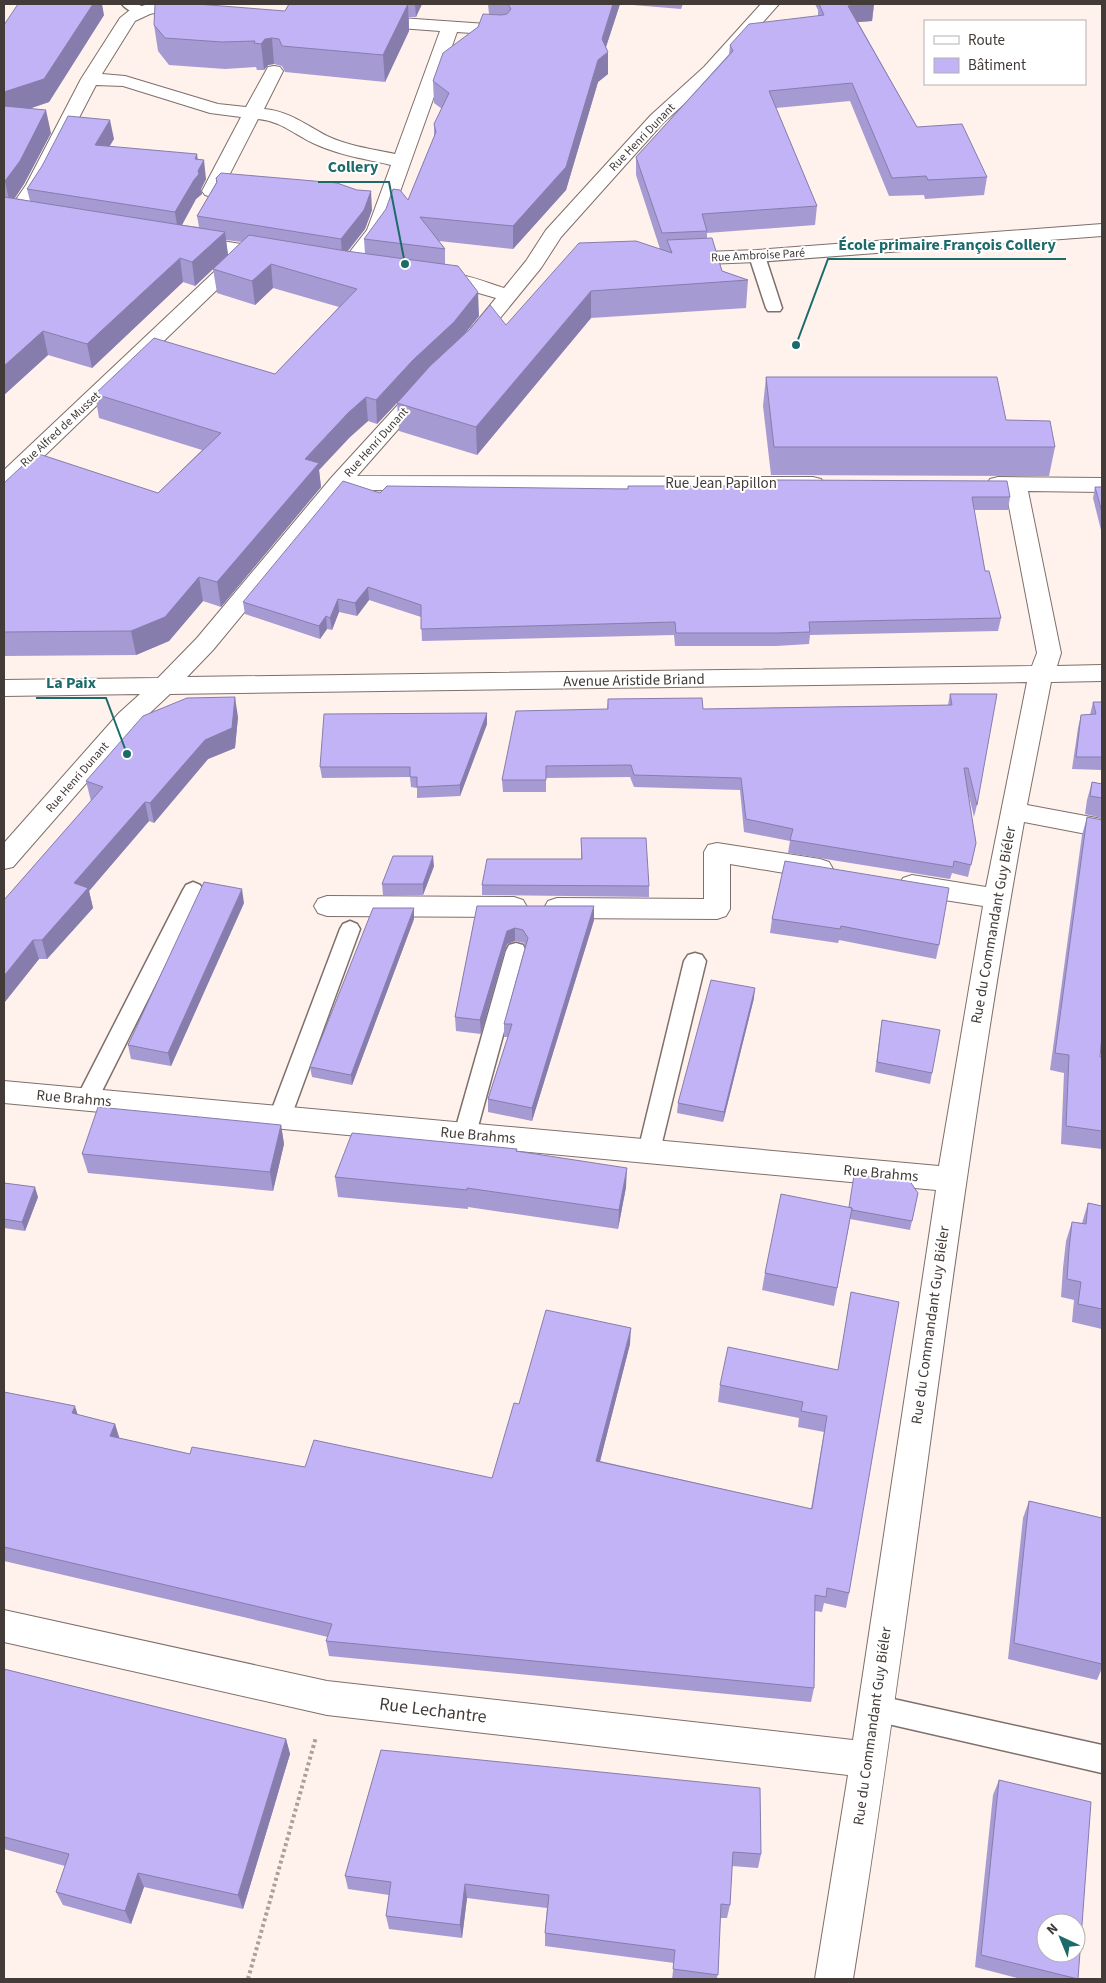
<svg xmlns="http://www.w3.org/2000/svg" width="1106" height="1983" font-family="'Source Sans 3',sans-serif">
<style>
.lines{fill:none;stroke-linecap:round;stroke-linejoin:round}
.lane-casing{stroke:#7e6f6a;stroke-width:3}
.street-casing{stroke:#7e6f6a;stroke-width:2}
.path{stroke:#aa9f9b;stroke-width:4;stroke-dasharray:3 3;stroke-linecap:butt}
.lane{fill:#fff;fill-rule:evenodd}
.street{fill:#fff;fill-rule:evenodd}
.wall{fill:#a69ad3;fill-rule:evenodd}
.shaded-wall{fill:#877dac}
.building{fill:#c1b3f5;stroke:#877dac;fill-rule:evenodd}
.labels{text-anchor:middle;stroke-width:4;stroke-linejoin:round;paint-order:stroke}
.far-street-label{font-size:12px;fill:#423b38;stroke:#fff}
.street-label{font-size:15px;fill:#423b38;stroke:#fff}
.near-street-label{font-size:18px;fill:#423b38;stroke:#fff}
.leader{fill:none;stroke:#1d6a6a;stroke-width:2}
.callout-dot{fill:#1d6a6a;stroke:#fff;stroke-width:2}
.callout-label{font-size:16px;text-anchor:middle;font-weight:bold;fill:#1d6a6a;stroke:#fff;stroke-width:4;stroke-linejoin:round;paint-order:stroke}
</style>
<rect width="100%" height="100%" fill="#fff1ec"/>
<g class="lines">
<defs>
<g id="lane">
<path d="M 122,4 L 138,4 L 149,11 L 147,14 C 138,16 126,10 122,4 Z"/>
<polygon points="757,251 762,253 765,256 782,308 780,311 768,311 766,308 749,256 752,253"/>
<polygon points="193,882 200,885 203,890 98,1099 95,1105 87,1108 79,1105 76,1099 183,890 186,885"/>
<polygon points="350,921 357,924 360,929 291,1117 288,1123 280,1126 272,1123 269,1117 340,929 343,924"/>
<polygon points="516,943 523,945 526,951 476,1134 473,1140 465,1143 457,1140 454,1134 506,951 509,945"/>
<polygon points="695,953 702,955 706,961 660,1151 657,1157 649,1160 641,1157 638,1151 684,961 688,955"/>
<polygon points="875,1695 1102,1745 1102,1773 875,1721 865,1717 861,1708 865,1699"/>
</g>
<g id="street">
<path d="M 148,4 L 196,4 L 201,8 L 198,12 L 192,13 L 159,12 L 150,14 L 135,21 L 102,74 L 125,76 L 218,104 L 246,107 L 268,67 L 274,66 L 280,67 L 283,71 L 264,109 C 289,111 306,125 327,136 C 348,146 372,149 395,154 L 440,31 L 372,26 L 366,25 L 363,21 L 366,17 L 372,16 L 501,25 L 507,26 L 510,30 L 507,34 L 501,35 L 457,32 L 386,231 L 355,271 L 348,273 L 341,271 L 338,267 L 367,230 L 391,165 C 365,159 339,155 315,144 C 295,135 281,121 258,119 L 219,195 L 212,197 L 205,195 L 202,191 L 241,117 L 210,113 L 123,86 L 96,85 L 44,185 L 26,214 L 23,218 L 16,220 L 9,218 L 6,214 L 26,185 L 81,79 L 120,18 L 130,10 Z"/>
<path d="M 761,4 L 779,4 L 716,75 L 663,123 L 561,237 L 541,268 L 478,345 L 471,347 L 464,345 L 461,341 L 496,298 L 461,288 L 429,282 L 426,278 L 429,274 C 452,268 482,281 504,288 L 526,261 L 546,230 L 651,115 L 704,67 Z"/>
<polygon points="1102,224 1102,236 757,262 680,265 673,263 670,259 673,255 680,253 757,250"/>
<polygon points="189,236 273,249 280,251 283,255 280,259 273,261 251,257 12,487 4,489 4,470 232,255 182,246 179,242 182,238"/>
<path d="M 423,383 L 430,385 L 434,389 L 430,393 L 357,476 L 813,477 L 821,479 L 824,484 L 821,489 L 813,491 L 345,490 L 213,650 L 187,677 L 1032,666 L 1037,653 L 1006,491 L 990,489 L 987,484 L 990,479 L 998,477 L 1102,478 L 1102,492 L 1028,491 L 1061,653 L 1057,666 L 1102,665 L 1102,681 L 1051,682 L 1027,805 L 1102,819 L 1102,837 L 1024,822 C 955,1206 915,1594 853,1979 L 815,1979 L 848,1775 L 327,1715 L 4,1642 L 4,1610 L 327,1681 L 853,1740 L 936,1190 L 4,1103 L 4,1081 L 939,1166 L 983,906 L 912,895 L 903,892 L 899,885 L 903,878 L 912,875 L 986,887 L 1027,682 L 170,694 L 137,725 L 13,867 L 4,869 L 4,843 L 119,713 L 140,694 L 4,696 L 4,680 L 158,678 L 197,638 L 331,478 L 416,385 Z"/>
<polygon points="717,843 820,859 829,862 833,869 829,876 820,879 730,864 730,909 726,916 717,919 557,918 548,915 544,908 548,901 557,898 704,899 704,852 708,845"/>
<polygon points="327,896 514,897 523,900 527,907 523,914 514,917 327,916 318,913 314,906 318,899"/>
</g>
</defs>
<use href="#lane" class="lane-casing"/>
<use href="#street" class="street-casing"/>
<polyline class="path" points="248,1979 316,1737"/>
<use href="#lane" class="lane"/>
<use href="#street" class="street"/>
</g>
<g class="wall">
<polygon points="289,4 422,4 416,17 409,17 409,31 385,82 285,72 282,66 274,64 268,65 264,70 257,70 256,67 225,69 169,65 158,51 154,25 285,11"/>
<path d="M 488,4 L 620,4 L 606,47 L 608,74 L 598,82 L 566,190 L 513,249 L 439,241 L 445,249 L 445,264 L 479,316 L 463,336 L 506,325 L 660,249 L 636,175 L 636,157 L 729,54 L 730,45 L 818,16 L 818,10 L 815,4 L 874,4 L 872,21 L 858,22 L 917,127 L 987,177 L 984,195 L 925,199 L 924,195 L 889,196 L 850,101 L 776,108 L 817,206 L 815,225 L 707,233 L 707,238 L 722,271 L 748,280 L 746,308 L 591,318 L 477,455 L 399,431 L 397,403 L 411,387 L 377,424 L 368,421 L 350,437 L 319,470 L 321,487 L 221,607 L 203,601 L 169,641 L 136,655 L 4,656 L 4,483 L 158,493 L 202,450 L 99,418 L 95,394 L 275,374 L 339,307 L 273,288 L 255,305 L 217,293 L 213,269 L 195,286 L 183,282 L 92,368 L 48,355 L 4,395 L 4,25 L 104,15 L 49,102 L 29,109 L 51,133 L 24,184 L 15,198 L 30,201 L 27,189 L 114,139 L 109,146 L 198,159 L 206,179 L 201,189 L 202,194 L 196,199 L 182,225 L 199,227 L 197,216 L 216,183 L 216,178 L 372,210 L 365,229 L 348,251 L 365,254 L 364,239 L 408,200 L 434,137 L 434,124 L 442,109 L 434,103 L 433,81 L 489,14 ZM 226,240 L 242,242 L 228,255 Z"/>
<polygon points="621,4 683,4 681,9"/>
<polygon points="766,377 1006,420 1055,447 1049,476 771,475 763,406"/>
<polygon points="775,480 1010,497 1008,510 974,510 985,571 1001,618 998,631 810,635 809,644 776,646 675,646 674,635 422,641 421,617 369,600 357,616 339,612 332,630 327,629 320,639 245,614 243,602 380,493 774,486"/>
<polygon points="1095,487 1102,487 1102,534 1093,498"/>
<polygon points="950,694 977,805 974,817 968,792 976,843 968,877 952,873 950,879 788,853 790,841 744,832 740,790 634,787 630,777 546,778 546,792 503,792 502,780 607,709 608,699 703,709 948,705"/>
<polygon points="1093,702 1102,702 1102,770 1072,769 1078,728 1081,715 1090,715"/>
<polygon points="238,717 235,748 208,759 154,823 149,821 89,891 93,908 47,959 39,959 4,1003 4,900 91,801 86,781"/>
<polygon points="487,724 460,796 417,798 417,788 411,787 410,777 322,778 320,767"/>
<polygon points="1092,782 1102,784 1102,818 1085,814 1087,800"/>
<polygon points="1087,817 1100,1057 1102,1057 1102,1149 1061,1144 1064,1073 1050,1070 1082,835"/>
<polygon points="581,838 649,886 649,897 482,895 482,885 581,859"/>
<polygon points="785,861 939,945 936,959 839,940 838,943 770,933 772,919"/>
<polygon points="434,866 423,895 383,895 382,884"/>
<polygon points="244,903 171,1066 131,1059 128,1045"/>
<polygon points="477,906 594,920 532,1121 488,1112 488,1099 508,1037 504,1037 504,1024 525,947 524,943 515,941 507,944 481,1034 456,1031 455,1017"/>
<polygon points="414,919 352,1085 312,1077 310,1067"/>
<polygon points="754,998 723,1122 677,1113 678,1103"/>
<polygon points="882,1020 932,1073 930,1084 875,1072"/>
<polygon points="281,1125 284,1144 273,1191 88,1173 82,1154"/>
<polygon points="517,1152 626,1187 618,1229 468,1207 468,1209 338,1197 335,1177"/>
<polygon points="4,1183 38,1197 25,1231 4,1228"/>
<polygon points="918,1193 910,1230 850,1219 834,1306 762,1290 765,1273 849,1207"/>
<polygon points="1088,1203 1102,1206 1102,1329 1072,1322 1074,1300 1061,1297 1063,1268 1066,1241 1072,1222 1082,1223"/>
<polygon points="851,1292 849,1593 846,1608 824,1603 822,1612 815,1611 814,1688 811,1702 329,1656 326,1641 328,1637 4,1561 4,1392 78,1415 115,1424 119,1438 190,1454 305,1467 492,1478 519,1404 630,1344 600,1461 811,1509 824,1432 798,1427 799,1418 718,1402 720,1385 838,1370"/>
<polygon points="1029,1501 1102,1518 1102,1668 1097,1680 1008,1659 1023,1518"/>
<polygon points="4,1669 286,1739 290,1754 243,1909 144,1887 131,1924 63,1905 56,1892 65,1866 4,1849"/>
<polygon points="381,1750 761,1854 758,1868 732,1866 730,1905 727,1918 720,1918 717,1979 672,1979 674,1963 545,1946 545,1933 547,1908 467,1898 462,1938 389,1929 386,1916 389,1895 348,1889 345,1876"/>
<polygon points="999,1780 1078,1979 1021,1979 975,1967 993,1795"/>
</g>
<g class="shaded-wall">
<polygon points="93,4 102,4 104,15 49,102 4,117 4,92"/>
<polygon points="408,4 409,31 385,82 383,55"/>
<polygon points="415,4 422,4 416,17"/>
<polygon points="613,4 620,4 603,56 608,52 608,74 598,82 566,190 513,249 513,226 602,39"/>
<polygon points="867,4 874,4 872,21 846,23 848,6"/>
<polygon points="272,38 274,64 268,65 264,70 261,44 265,39"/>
<polygon points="46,110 51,133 24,184 10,205 5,181"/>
<polygon points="110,120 114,139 98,165 95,145"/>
<polygon points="197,154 199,168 204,160 206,179 201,189 202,194 196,199 178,232 175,212"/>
<polygon points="371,191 372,210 365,229 342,258 341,239"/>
<polygon points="225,232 228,255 195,286 192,262"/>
<polygon points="180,258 183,282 92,368 87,344"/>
<polygon points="271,264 273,288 255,305 252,281"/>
<polygon points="591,291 591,318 477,455 476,427"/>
<polygon points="478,292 479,316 455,346 415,384 377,424 376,400 413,360"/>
<polygon points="43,331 48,355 4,395 4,366"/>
<polygon points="366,397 368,421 350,437 319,470 321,487 221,607 217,582 305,459 348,413"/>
<polygon points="199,577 203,601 169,641 136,655 131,631"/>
<polygon points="368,587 369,600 357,616 355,603"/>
<polygon points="338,599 339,612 332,630 330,618"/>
<polygon points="326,616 327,629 320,639 319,626"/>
<polygon points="235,697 238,717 235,748 208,759 154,823 150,803"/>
<polygon points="487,713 487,724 460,796 460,785"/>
<polygon points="145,802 149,821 89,891 93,908 47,959 42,940 74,883"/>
<polygon points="433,856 434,866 423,895 423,884"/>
<polygon points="242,889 244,903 171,1066 168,1053"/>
<polygon points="594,906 594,920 532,1121 532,1108"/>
<polygon points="414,908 414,919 352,1085 351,1075"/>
<polygon points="515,928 515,941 507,944 481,1034 480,1020 507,931"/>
<polygon points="33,940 39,959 4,1003 4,976"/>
<polygon points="755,988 754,998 723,1122 724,1112"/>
<polygon points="281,1125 284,1144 273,1191 270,1172"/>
<polygon points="627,1168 626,1187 618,1229 619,1210"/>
<polygon points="35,1187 38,1197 25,1231 22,1222"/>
<polygon points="631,1328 630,1344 596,1477 596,1461"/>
<polygon points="75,1406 80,1422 72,1413"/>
<polygon points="115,1424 120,1440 110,1436"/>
<polygon points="286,1739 290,1754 243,1909 238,1895"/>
<polygon points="138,1873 144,1887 131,1924 125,1911"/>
<polygon points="465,1884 467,1898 462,1938 460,1925"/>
</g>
<g class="building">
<polygon points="18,4 93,4 44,79 4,92 4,25"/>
<polygon points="155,4 197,4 285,11 289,4 408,4 383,55 282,46 279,39 272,38 265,39 261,44 254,43 255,41 222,42 165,38 154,25"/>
<polygon points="508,4 613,4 602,39 608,52 598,60 566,167 513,226 420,217 445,249 364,239 386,209 393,189 400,190 408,200 436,132 434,124 449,93 433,81 443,53 478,27 483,14 501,15 507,14 511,9"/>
<polygon points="819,4 867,4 848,6 917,127 962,124 987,177 928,180 926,176 892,178 852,83 769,91 817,206 702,214 707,231 662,233 636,157 733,51 730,45 749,24 824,15"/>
<polygon points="4,106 46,110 20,161 5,181 4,181"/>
<polygon points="68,116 110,120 95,145 197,154 195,159 204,160 198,171 199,174 194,180 175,212 27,189 42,166"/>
<polygon points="221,173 337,183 357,190 371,191 364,210 341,239 197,216 217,182 216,178"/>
<polygon points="4,197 225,232 192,262 180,258 87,344 43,331 4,366"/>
<polygon points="249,235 346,251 458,266 478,292 454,322 413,360 376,400 366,397 348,413 305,459 319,463 217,582 199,577 165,617 131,631 4,632 4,483 36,453 158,493 221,433 95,394 154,338 275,374 357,289 271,264 252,281 213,269"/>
<polygon points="712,238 722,271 748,280 591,291 476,427 397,403 430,366 470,329 490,305 506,325 579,243 636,241 672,253 667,240"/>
<polygon points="766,377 997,377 1006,420 1050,421 1055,447 774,447"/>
<polygon points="775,480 1007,481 1010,497 972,497 985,571 989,571 1001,618 809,622 810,632 777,633 676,633 675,622 421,629 421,605 368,587 355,603 338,599 330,618 326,616 319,626 243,602 343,481 380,493 387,486 628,489 628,486 775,486"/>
<polygon points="1095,487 1102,487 1102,512"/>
<polygon points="950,694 997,694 977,805 968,768 964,768 976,843 971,865 954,861 953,867 790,840 793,829 746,819 741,778 634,775 631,765 546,766 546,780 502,780 516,711 608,709 608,699 702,698 703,709 952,705"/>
<polygon points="235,697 232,728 205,740 150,803 145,802 74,883 88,888 42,940 33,940 4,976 4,900 103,787 86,781 143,716 187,698"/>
<polygon points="1093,702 1102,702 1102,757 1076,757 1081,715 1096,714"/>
<polygon points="487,713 460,785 417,787 417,777 410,777 410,767 320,767 324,714"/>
<polygon points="1092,782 1102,784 1102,798 1090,796"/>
<polygon points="1087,817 1102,820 1102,1035 1100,1057 1102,1057 1102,1131 1066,1126 1069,1055 1055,1053"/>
<polygon points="581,838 646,838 649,886 482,885 487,859 582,859"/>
<polygon points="393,856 433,856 423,884 382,884"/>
<polygon points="785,861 949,888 939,945 841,926 840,929 772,919"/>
<polygon points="204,882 242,889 168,1053 128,1045"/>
<polygon points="477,906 594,906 532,1108 488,1099 512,1024 504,1024 528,938 523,930 515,928 507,931 480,1020 455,1017"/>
<polygon points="373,908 414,908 351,1075 310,1067"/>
<polygon points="711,980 755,988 724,1112 678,1103"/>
<polygon points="882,1020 940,1030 932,1073 877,1062"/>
<polygon points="98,1107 281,1125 270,1172 82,1154"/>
<polygon points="352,1133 517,1149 516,1151 627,1168 619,1210 467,1188 467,1190 335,1177"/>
<polygon points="854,1175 909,1180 918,1193 912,1221 852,1210 852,1208 849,1207"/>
<polygon points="4,1183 35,1187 22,1222 4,1219"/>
<polygon points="781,1194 852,1208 837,1288 765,1273"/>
<polygon points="1088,1203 1102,1206 1102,1309 1078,1304 1081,1282 1067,1279 1069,1249 1072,1222 1086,1224"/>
<polygon points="851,1292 899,1302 849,1593 827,1588 826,1597 815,1595 814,1688 326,1641 332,1624 4,1547 4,1392 75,1406 72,1413 115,1424 110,1436 190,1454 192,1447 305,1467 314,1440 492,1478 514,1403 519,1404 546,1310 631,1328 596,1461 812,1509 827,1416 801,1411 803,1402 720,1385 728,1347 838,1370"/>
<polygon points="1029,1501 1102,1518 1102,1664 1014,1643"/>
<polygon points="4,1669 286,1739 238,1895 138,1873 125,1911 56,1892 69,1854 4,1837"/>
<polygon points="381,1750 760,1788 761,1854 733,1852 730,1905 721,1904 718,1975 673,1969 675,1950 545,1933 549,1895 465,1884 460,1925 386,1916 391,1882 345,1876"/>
<path d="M 999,1780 L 1091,1802 L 1078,1979 L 981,1955 ZM 1046,1923 L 1076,1923 L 1076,1953 L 1046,1953 Z"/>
</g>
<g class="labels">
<g class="far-street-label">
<text transform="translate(642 137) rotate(-46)" y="4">Rue Henri Dunant</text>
<text transform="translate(758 255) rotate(-3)" y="4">Rue Ambroise Paré</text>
<text transform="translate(60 429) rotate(-43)" y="4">Rue Alfred de Musset</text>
<text transform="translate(376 442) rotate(-48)" y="4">Rue Henri Dunant</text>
<text transform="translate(77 777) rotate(-49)" y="4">Rue Henri Dunant</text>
</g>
<g class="street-label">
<text x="721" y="488">Rue Jean Papillon</text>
<text transform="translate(634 680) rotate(-1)" y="5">Avenue Aristide Briand</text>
<text transform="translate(993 925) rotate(-80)" y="5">Rue du Commandant Guy Biéler</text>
<text transform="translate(74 1098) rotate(5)" y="5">Rue Brahms</text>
<text transform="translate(478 1135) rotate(5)" y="5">Rue Brahms</text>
<text transform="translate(881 1173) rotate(5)" y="5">Rue Brahms</text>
<text transform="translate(930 1325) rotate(-82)" y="5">Rue du Commandant Guy Biéler</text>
<text transform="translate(872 1726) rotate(-82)" y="5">Rue du Commandant Guy Biéler</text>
</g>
<g class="near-street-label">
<text transform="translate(433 1710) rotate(7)" y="6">Rue Lechantre</text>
</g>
</g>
<path class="leader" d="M405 264L389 182H318M796 345L828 259H1066M127 754L106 698H36"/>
<g class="callout-dot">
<circle cx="405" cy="264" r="5"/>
<circle cx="796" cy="345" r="5"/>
<circle cx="127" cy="754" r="5"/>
</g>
<g class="callout-label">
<text x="353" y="172">Collery</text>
<text x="947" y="250">École primaire François Collery</text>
<text x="71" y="688">La Paix</text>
</g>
<rect width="1106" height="1983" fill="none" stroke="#423b38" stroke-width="10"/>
<rect x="924" y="20" width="162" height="65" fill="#ffffff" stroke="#b3b1af"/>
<rect x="934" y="36" width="25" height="8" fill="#ffffff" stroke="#b3b1af"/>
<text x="968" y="45" font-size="15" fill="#423b38">Route</text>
<rect x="934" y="58" width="25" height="15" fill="#c1b3f5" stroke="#b3b1af"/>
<text x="968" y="70" font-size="15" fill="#423b38">Bâtiment</text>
<g transform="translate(1061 1938) rotate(316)"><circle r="24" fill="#ffffff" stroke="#b3b1af"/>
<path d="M0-4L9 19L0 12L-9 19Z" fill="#1d6a6a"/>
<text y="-8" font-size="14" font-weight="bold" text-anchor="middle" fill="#423b38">N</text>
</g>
</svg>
